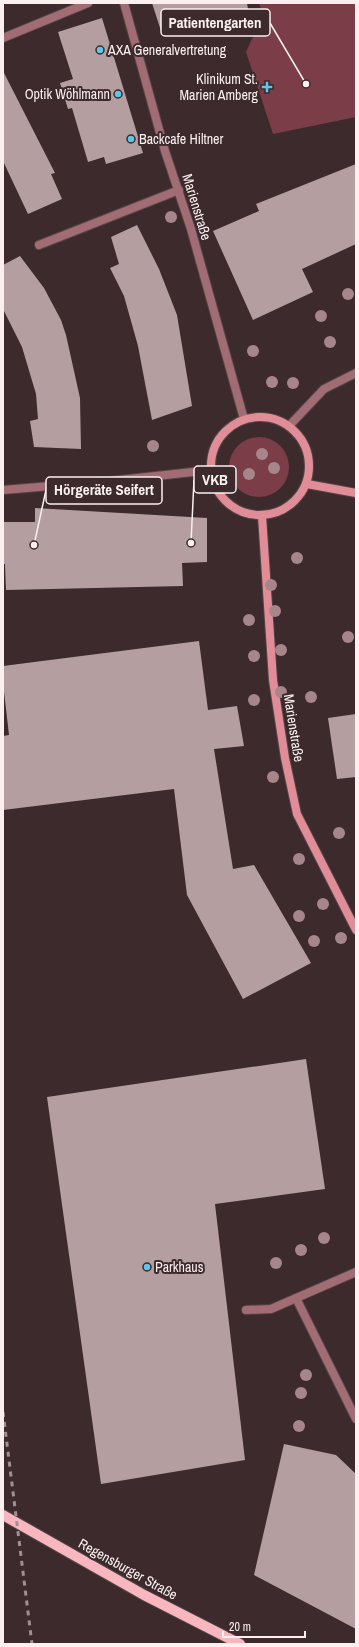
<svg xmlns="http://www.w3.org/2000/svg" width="359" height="1647" font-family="'Archivo Narrow',sans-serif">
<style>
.green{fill:#7b3d47}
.building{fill:#b49ea0}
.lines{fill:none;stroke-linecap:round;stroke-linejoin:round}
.lane-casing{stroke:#574647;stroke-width:10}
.street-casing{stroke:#574647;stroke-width:10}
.secondary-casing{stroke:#574647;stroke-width:10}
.primary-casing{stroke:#574647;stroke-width:12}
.lane{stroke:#a16c73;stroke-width:8}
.street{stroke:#a16c73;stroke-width:8}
.secondary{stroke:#e18d98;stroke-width:8}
.primary{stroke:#f8b6be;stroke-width:10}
.rail{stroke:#9f9092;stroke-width:3;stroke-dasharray:5 5;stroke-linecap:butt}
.tree{fill:#a6868a}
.poi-dot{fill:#5dc7e8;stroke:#3c2a2c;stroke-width:1.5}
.labels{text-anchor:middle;stroke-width:4;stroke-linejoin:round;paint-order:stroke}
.poi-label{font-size:14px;fill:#fbeff0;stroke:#3c2a2c;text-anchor:start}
.street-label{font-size:14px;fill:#fbeff0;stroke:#3c2a2c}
.leader{fill:none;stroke:#fbeff0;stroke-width:1.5}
.callout-dot{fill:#fbeff0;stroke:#3c2a2c;stroke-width:1.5}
.callout{fill:#3c2a2c;stroke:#fbeff0;stroke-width:1.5}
.callout-label{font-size:15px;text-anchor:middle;font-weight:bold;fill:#fbeff0}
</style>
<rect width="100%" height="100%" fill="#3c2a2c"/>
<g class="green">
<polygon points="259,3 356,3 356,117 273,134 246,52 263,15"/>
<circle cx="259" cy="467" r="30"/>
</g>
<g class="building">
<polygon points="152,3 247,3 248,9 162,34"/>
<polygon points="102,18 143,153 106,164 104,157 88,162 72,108 68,109 60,83 73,79 58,32"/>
<polygon points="3,71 55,173 51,174 62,199 28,214 3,161"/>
<polygon points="356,164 356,244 302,269 313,292 253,320 213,231 259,211 256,204"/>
<polygon points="137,225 159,269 177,315 192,406 152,420 138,346 124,296 110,268 119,264 111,237"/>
<polygon points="20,256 44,288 61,320 66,335 80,398 81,449 34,447 30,421 38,419 36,394 22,347 3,309 3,265"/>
<polygon points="35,508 207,518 207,562 182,563 183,586 6,590 5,564 3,564 3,522 35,522"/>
<polygon points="199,641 208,710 237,706 244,746 214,749 233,869 254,865 311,963 243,999 187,895 174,789 3,810 3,736 9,735 3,683 3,666"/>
<polygon points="356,714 356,777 337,779 328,718"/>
<polygon points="306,1059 325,1189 215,1204 245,1460 101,1484 47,1097"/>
<polygon points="284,1444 336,1455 356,1474 356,1629 254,1575"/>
</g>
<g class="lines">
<defs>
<g id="lane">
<polyline points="39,245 179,190"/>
<polyline points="296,1298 356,1419"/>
</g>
<g id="street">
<polyline points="124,3 165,151 191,229 244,419"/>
<polyline points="3,38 88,3"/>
<polyline points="289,426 324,389 356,373"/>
<polyline points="3,490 110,481 211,470"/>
<polyline points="246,1310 271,1309 356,1272"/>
</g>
<g id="secondary">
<circle cx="260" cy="466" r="49"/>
<polyline points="307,484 356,493"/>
<polyline points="262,516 273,680 285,758 297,814 356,930"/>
</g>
<polyline id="primary" points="3,1515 144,1595 240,1644"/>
</defs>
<use href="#lane" class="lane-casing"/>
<use href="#street" class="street-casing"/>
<use href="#secondary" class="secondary-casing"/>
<use href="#primary" class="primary-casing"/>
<use href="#lane" class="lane"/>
<use href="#street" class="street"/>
<use href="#secondary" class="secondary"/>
<use href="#primary" class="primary"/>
<polyline class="rail" points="3,1412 32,1644"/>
</g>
<g class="tree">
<circle cx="171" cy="217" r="6"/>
<circle cx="348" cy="294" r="6"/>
<circle cx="321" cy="316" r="6"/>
<circle cx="330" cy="342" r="6"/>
<circle cx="253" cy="351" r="6"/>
<circle cx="272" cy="382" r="6"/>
<circle cx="293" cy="383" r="6"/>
<circle cx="153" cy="446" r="6"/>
<circle cx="262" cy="454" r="6"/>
<circle cx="274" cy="468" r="6"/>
<circle cx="249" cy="474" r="6"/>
<circle cx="297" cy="558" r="6"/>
<circle cx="271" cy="585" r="6"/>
<circle cx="275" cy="611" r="6"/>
<circle cx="249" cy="620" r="6"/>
<circle cx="348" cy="637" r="6"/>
<circle cx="281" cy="650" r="6"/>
<circle cx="254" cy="656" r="6"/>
<circle cx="281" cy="692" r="6"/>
<circle cx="311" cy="697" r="6"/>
<circle cx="254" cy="700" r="6"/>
<circle cx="273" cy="777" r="6"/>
<circle cx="339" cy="833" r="6"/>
<circle cx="299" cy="859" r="6"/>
<circle cx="323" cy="904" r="6"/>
<circle cx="299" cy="916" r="6"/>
<circle cx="341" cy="938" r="6"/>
<circle cx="314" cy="941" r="6"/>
<circle cx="324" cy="1238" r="6"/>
<circle cx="301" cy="1250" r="6"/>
<circle cx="276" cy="1263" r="6"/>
<circle cx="306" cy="1375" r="6"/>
<circle cx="301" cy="1393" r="6"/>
<circle cx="299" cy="1426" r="6"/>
</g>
<g class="poi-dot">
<circle cx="100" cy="50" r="4"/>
<path d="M265 81h4v4h4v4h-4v4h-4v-4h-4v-4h4z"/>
<circle cx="118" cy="94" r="4"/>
<circle cx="131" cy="139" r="4"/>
<circle cx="147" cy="1267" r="4"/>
</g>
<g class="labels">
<g class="poi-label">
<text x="108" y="55">AXA Generalvertretung</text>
<text x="258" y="84" text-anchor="end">Klinikum St.<tspan x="258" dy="16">Marien Amberg</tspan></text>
<text x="110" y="99" text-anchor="end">Optik Wöhlmann</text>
<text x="139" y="144">Backcafe Hiltner</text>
<text x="155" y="1272">Parkhaus</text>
</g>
<g class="street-label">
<text transform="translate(197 207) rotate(73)" y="5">Marienstraße</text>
<text transform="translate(294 728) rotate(81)" y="5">Marienstraße</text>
<text transform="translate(128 1569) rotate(29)" y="5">Regensburger Straße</text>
</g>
</g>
<path class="leader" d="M306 84L270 23M191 543L194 480M34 545L46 490"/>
<g class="callout-dot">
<circle cx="306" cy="84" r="4"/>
<circle cx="191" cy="543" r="4"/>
<circle cx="34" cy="545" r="4"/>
</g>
<g class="callout">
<rect x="161" y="9" width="109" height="27" rx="4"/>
<rect x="194" y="466" width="42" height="27" rx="4"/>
<rect x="46" y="477" width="116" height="27" rx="4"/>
</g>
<g class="callout-label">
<text x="215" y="28">Patientengarten</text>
<text x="215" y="485">VKB</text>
<text x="104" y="495">Hörgeräte Seifert</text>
</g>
<rect width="359" height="1647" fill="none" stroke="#fbeff0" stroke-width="8"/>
<path d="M223 1631v6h82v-6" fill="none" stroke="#fbeff0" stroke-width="2"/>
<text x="229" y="1631" font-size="12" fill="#fbeff0" stroke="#3c2a2c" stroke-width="3" paint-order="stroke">20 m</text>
</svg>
